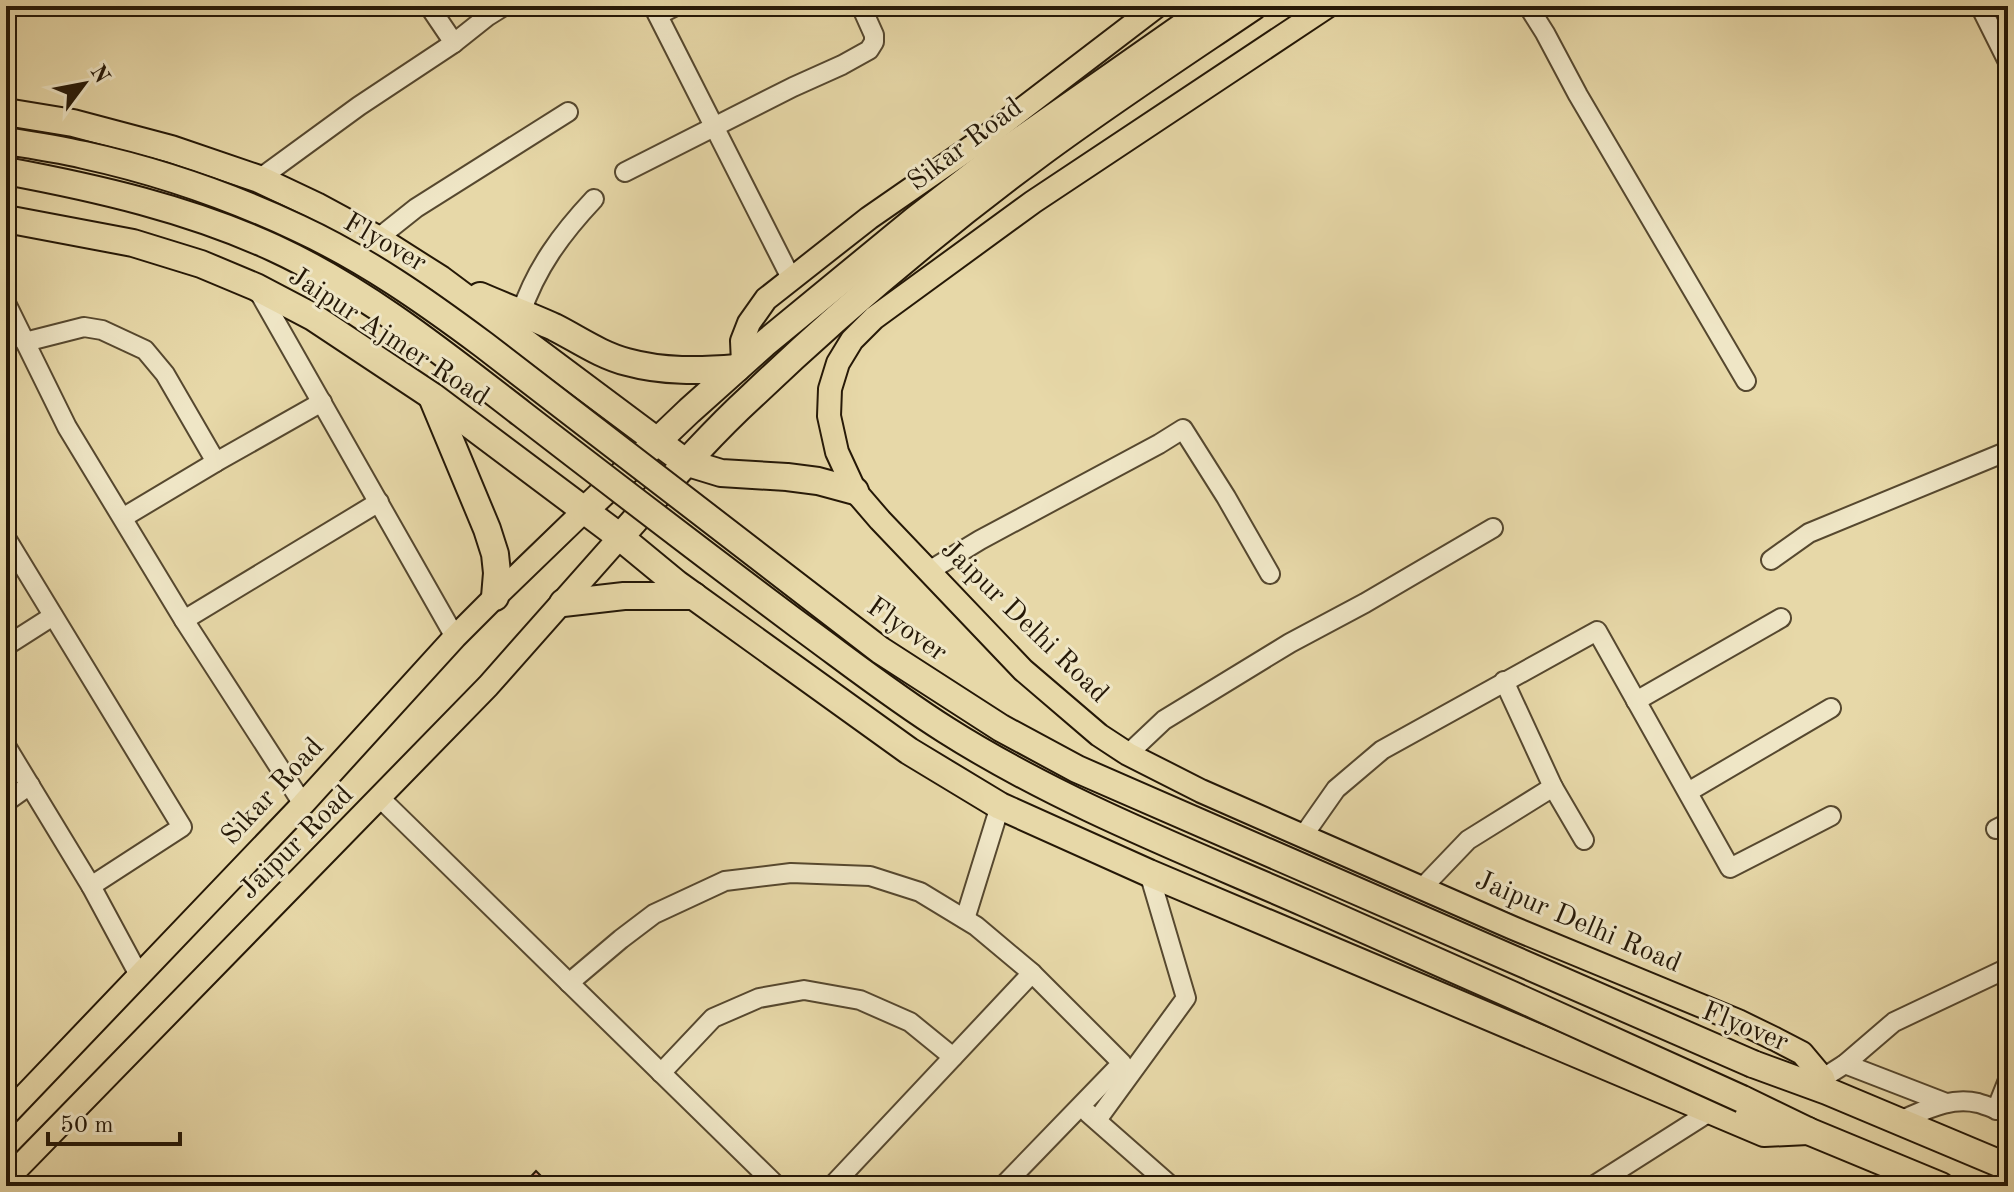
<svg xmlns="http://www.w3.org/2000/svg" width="2014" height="1192" font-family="'Old Standard TT',serif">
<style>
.building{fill:#e1a088;stroke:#251807;stroke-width:2}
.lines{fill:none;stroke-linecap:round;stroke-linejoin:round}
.minor-casing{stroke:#56482f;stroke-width:22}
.major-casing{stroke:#251807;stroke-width:26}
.highway-casing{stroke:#251807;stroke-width:30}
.minor{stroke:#efe6c6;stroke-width:18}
.major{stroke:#e7d8a8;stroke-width:22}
.highway{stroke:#e7d8a8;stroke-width:26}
.highway-bridge-casing{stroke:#251807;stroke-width:30;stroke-linecap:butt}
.highway-bridge{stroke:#e7d8a8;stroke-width:26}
.labels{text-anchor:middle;stroke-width:6;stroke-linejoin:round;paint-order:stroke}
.street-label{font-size:28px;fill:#251807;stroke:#efe6c6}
</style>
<rect width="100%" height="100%" fill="#e7d8a8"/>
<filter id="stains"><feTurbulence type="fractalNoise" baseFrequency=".0025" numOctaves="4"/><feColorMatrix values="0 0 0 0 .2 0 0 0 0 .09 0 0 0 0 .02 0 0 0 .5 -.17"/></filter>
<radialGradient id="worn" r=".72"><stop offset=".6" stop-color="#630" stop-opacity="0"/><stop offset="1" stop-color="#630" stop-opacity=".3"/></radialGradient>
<polygon class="building" points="536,1171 551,1186 522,1186"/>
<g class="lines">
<defs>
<g id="minor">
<polyline points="429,6 454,43"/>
<polyline points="653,6 791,278"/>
<polyline points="1528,6 1545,33 1578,95 1746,381"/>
<polyline points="1980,6 2008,62"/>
<polyline points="658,15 676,6"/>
<polyline points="625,172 793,87 842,65 869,50 874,42 874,35 861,6"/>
<polyline points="259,179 359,106 454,43 488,16 504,6"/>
<polyline points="377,239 416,208 568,112"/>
<polyline points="256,287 455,637"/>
<polyline points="6,303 67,427 184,620 303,804"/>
<path d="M 521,313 C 536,268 562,233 594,199"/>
<polyline points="25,342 84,327 102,330 145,350 165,374 216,462"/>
<polyline points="124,517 216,462 322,402"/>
<polyline points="6,538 182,827 91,886 6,746"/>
<polyline points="1771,560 1809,533 2008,451"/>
<polyline points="929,571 980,540 1159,444 1183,429 1226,497 1270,574"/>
<polyline points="184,620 379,502"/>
<polyline points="6,646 53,616"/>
<polyline points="1504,681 1553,787"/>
<polyline points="1636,701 1781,618"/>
<polyline points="1128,754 1164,720 1290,643 1365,603 1493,528"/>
<polyline points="1688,792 1831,708"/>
<polyline points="380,798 777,1186"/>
<polyline points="6,802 30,785"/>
<polyline points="1996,829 2008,823"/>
<polyline points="1303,836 1336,789 1382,750 1597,631 1730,868 1831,816"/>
<polyline points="91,886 139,975"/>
<polyline points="1422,888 1468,840 1553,787 1584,840"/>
<polyline points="965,919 1000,806"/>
<polyline points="569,983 621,939 654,914 725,881 791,873 870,876 920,892 976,926 1032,973"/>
<polyline points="1845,1064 1946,1103"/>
<polyline points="661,1073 713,1018 759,998 804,990 860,1000 910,1022 953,1057"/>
<polyline points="1823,1078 1845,1064 1894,1022 2008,968"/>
<polyline points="1996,1110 2008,1080"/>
<polyline points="1088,1113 1171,1186"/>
<polyline points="1097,1120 1186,998 1149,873"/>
<path d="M 1899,1121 C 1924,1111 1950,1096 1978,1103 C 1988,1106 1998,1110 2008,1113"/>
<polyline points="832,1186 1032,973 1122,1063 1003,1186"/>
<polyline points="1593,1186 1711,1111"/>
</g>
<g id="major">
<polyline points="1328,6 1033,202 874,318 852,340 838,363 830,389 829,416 837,452 855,491 880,520 1023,670 1099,735 1128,754 1201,791 1303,836 1513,928 1738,1021 1775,1039 1802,1053 1823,1078 1827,1091"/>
<polyline points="743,363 742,341 749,323 766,299 869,218 983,139 1157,6"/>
<polyline points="6,1115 303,804 455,637 495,597 584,511"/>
<polyline points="6,1180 488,686 620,537"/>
</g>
<g id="highway">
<polyline points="6,112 73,123 171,149 259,179 316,206 377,239 440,279 685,462 721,473 787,477 818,481 855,491"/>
<polyline points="6,219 133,243 201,264 256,287 313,317 432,396 620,537 677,584 909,751 1000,806 1149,873 1764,1133 1808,1131"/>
<path d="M 480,296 C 505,307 530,316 554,327 C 578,339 600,355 627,362 C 663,372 700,371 737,368"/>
<polyline points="432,397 487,529 495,554 497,573 495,597"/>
<polyline points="584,511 689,411 764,344 916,219 995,158 1212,6"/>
<path d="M 620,537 C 663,489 704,440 752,396 C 841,311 936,231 1034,158 C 1105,105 1180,56 1254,6"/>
<polyline points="563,603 624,596 694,596"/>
<polyline points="1753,1064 1827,1091 2008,1167"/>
<polyline points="1742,1099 1808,1131 1941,1186"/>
</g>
</defs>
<use href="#minor" class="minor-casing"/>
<use href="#major" class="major-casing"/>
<use href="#highway" class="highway-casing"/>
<use href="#minor" class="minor"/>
<use href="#major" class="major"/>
<use href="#highway" class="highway"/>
<defs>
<g id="highway-bridge">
<path d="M 6,141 C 32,145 58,149 84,155 C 157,171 230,196 298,228 C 365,259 425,301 484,345 L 880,650 L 1001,728 L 1077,769 L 1753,1064"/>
<path d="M 6,171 C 97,188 189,209 274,248 C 365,290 443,353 522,414 C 614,485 706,556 800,626 C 848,661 895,698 946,730 C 1058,801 1184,850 1305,903 C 1451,967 1597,1033 1742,1099"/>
</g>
</defs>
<use href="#highway-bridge" class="highway-bridge-casing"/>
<use href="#highway-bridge" class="highway-bridge"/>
</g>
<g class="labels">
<g class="street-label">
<text transform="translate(964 143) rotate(-37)" y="10">Sikar Road</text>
<text transform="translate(386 241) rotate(30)" y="10">Flyover</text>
<text transform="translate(390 335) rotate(33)" y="10">Jaipur Ajmer Road</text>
<text transform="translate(1026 620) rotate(44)" y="10">Jaipur Delhi Road</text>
<text transform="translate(908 628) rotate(35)" y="10">Flyover</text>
<text transform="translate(271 790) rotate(-47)" y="10">Sikar Road</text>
<text transform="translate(295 841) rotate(-45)" y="10">Jaipur Road</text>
<text transform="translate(1579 920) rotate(23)" y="10">Jaipur Delhi Road</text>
<text transform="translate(1746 1025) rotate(22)" y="10">Flyover</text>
</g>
</g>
<rect width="2014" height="1192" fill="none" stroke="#e7d8a8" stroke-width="32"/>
<rect x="8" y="8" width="1998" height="1176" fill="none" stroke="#251807" stroke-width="4"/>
<rect x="16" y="16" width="1982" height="1160" fill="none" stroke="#251807" stroke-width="2"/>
<g transform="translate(84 84) rotate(58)" stroke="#efe6c6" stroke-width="6" paint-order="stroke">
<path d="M0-6L14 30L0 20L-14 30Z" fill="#251807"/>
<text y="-12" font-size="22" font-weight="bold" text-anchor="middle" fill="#251807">N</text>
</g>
<path d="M48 1132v12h132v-12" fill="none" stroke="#251807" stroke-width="4"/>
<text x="60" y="1132" font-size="24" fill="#251807" stroke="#efe6c6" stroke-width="6" paint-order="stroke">50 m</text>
<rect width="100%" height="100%" filter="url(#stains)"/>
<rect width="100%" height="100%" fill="url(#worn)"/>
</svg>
